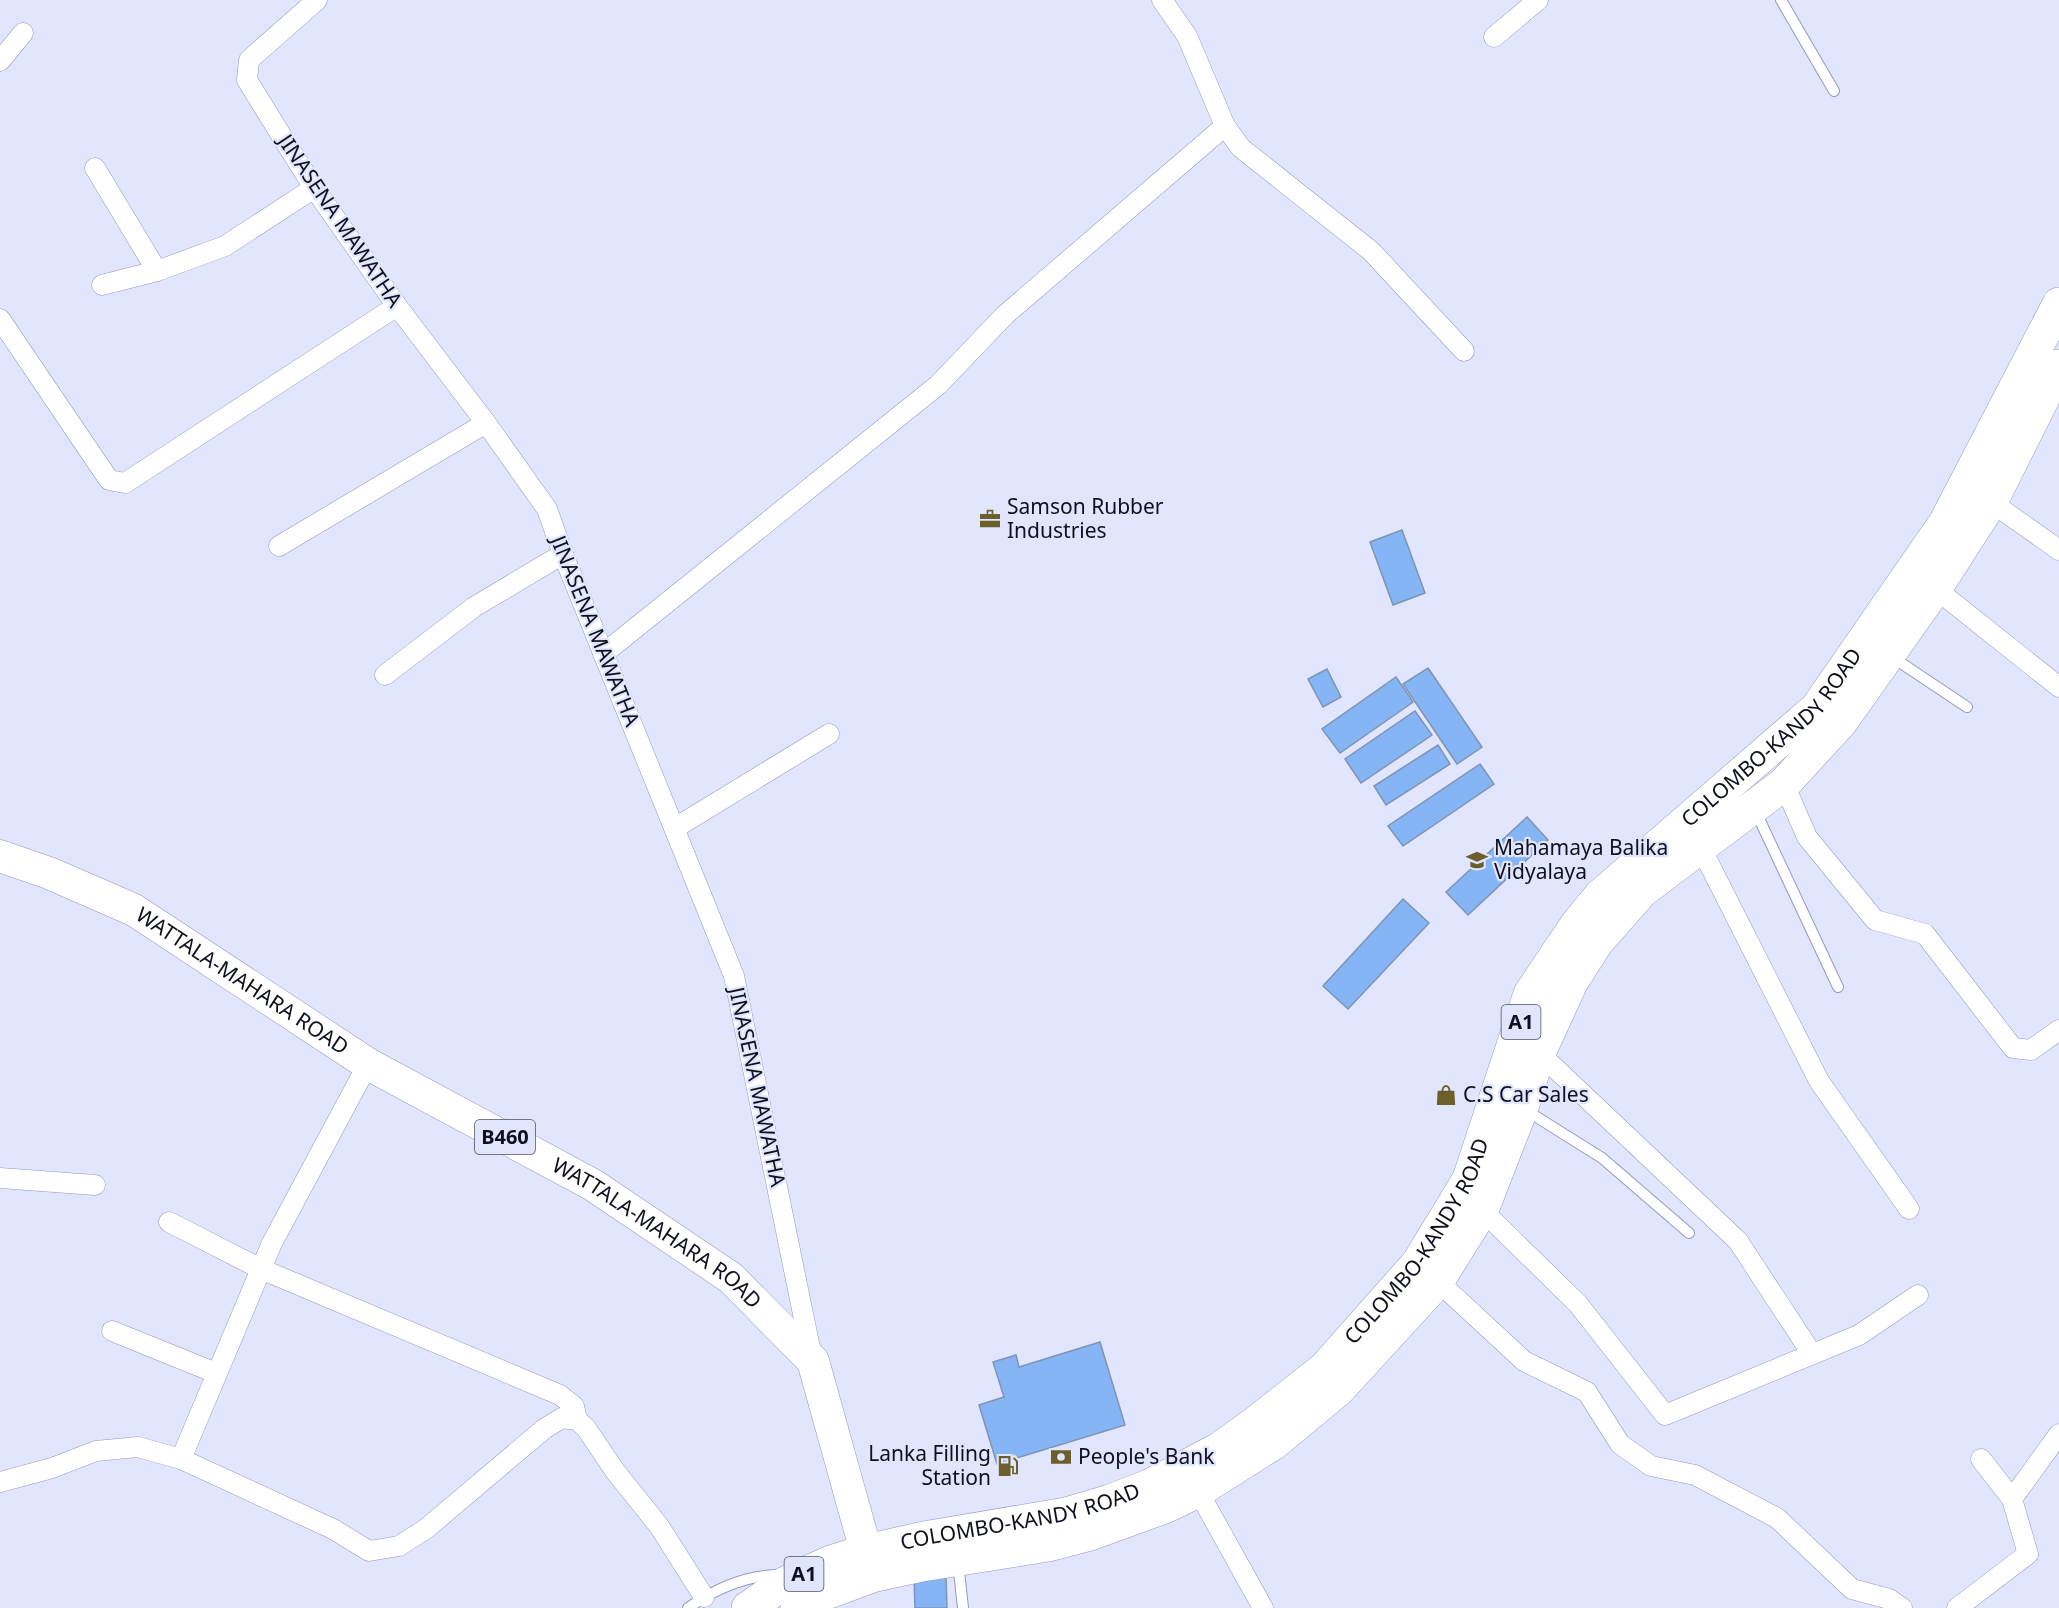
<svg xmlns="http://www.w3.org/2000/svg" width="2059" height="1608" font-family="'Noto Sans',sans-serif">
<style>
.building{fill:#86b5f5;stroke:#7e94b3;stroke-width:1.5}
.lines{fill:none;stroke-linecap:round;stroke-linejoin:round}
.service-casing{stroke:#939abd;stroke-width:12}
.minor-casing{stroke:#939abd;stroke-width:21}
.primary-casing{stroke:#939abd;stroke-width:33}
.trunk-casing{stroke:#939abd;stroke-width:34}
.service{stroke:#fff;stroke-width:10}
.minor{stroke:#fff;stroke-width:20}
.primary{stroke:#fff;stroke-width:32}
.trunk{stroke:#fff;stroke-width:33}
.labels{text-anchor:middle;stroke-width:4.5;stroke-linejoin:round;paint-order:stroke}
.shield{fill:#e1e5fd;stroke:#4d5060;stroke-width:1.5}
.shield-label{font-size:20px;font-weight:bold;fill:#0e101d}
.street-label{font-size:21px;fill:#0e101d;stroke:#e1e5fd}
.poi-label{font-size:21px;fill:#0e101d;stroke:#e1e5fd;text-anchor:start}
</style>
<rect width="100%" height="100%" fill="#e1e5fd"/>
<g class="building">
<polygon points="1402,530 1425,593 1393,605 1370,542"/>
<polygon points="1428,668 1482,747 1457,764 1403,684"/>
<polygon points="1327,669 1341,697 1323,707 1308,679"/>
<polygon points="1396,677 1413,702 1340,753 1322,729"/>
<polygon points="1415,711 1432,735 1361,783 1345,759"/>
<polygon points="1438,745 1450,764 1386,805 1374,786"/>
<polygon points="1480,764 1494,784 1403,846 1388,826"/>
<polygon points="1527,817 1548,840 1468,915 1446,892"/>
<polygon points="1403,899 1429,923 1348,1009 1323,986"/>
<polygon points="1100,1342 1125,1425 997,1464 979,1405 1004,1397 993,1362 1016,1355 1019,1367"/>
<polygon points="946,1575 947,1608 915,1608 914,1576"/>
</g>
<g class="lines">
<defs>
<g id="service">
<polyline points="1781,0 1834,91"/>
<polyline points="1892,657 1967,707"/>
<polyline points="1755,810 1838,987"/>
<polyline points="1524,1109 1602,1158 1689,1233"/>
<polyline points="958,1562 963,1608"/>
<path d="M 688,1608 C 715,1589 746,1575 779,1575"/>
</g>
<g id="minor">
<polyline points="317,0 249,60 247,80 314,188 397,306 486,423 547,509 563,554 734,976 812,1358"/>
<polyline points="1162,0 1187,36 1225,126 1241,148 1371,251 1464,351"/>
<polyline points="1494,37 1538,0"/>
<polyline points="0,61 23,33"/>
<polyline points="95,168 157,271"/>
<polyline points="102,285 157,271 225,246 314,188"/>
<polyline points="0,319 109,480 125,483 397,306"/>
<polyline points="1991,502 2059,550"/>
<polyline points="279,546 486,423"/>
<polyline points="1927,582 2059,687"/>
<polyline points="603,654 938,385 1005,315 1225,126"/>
<polyline points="385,675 474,607 563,554"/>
<polyline points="1784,784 1807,837 1875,920 1925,934 2013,1048 2031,1050 2059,1030"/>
<polyline points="675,828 829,734"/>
<polyline points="1701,848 1819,1081 1909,1209"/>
<polyline points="1539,1053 1738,1241 1812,1354"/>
<polyline points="0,1178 95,1185"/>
<polyline points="1482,1210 1578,1304 1665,1415 1859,1335 1918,1295"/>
<polyline points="169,1222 261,1269 560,1395 574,1406 577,1420"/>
<polyline points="1431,1275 1524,1361 1587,1392 1620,1444 1651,1466 1695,1475 1777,1518 1852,1589 1889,1599 1902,1608"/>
<polyline points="112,1331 216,1373"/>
<polyline points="181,1459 272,1243 368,1064"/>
<polyline points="0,1482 52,1468 96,1451 138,1447 181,1459 333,1529 369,1551 399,1546 427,1528 544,1429 562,1418 577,1420 586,1428 615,1471 659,1526 704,1597"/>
<polyline points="1198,1491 1263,1608"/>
<polyline points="2012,1499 2059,1434"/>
<polyline points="1957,1608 2028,1554 2012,1499 1981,1459"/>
</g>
<g id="primary">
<path id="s1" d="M 0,856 L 49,873 L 134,910 L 368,1064 L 593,1185 L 731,1278 L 813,1361 L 866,1551"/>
</g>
<g id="trunk">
<path id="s2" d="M 748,1608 L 778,1587 L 799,1576 L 831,1562 L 866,1551 L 924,1538 L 1066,1514 L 1110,1501 L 1149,1486 L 1219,1449 L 1254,1424 L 1325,1368 L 1418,1263 L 1469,1179 L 1530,994 L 1577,924 L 1600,896 L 1817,708 L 1945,523 L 2059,304"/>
<polyline points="797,1608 818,1596 872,1576 922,1565 1048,1545 1090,1534 1167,1506 1198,1491 1274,1443 1338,1390 1437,1282 1482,1210 1522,1107 1539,1053 1571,983 1597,942 1642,891 1784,784 1841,722 1935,589 1991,502 2059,366"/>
</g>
</defs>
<use href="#service" class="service-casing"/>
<use href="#minor" class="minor-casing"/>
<use href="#primary" class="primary-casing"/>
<use href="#trunk" class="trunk-casing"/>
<use href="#service" class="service"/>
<use href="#minor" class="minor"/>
<use href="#primary" class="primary"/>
<use href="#trunk" class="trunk"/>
</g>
<defs>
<symbol id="office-bare" viewBox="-9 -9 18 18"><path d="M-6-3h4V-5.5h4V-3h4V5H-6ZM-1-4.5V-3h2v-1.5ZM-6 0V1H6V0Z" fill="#6b5f2c" stroke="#e1e5fd" stroke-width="2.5" paint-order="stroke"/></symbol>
<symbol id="school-bare" viewBox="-9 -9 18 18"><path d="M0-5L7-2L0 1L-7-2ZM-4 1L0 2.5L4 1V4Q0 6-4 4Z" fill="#6b5f2c" stroke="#e1e5fd" stroke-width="2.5" paint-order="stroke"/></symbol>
<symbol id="shop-bare" viewBox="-9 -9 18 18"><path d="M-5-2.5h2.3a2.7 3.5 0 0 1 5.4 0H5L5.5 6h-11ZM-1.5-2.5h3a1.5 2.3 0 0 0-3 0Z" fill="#6b5f2c" stroke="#e1e5fd" stroke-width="2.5" paint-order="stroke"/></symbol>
<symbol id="bank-bare" viewBox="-9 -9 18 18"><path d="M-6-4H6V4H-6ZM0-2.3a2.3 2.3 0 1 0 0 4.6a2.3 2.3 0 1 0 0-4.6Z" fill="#6b5f2c" stroke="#e1e5fd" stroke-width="2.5" paint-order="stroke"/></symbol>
<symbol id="fuel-bare" viewBox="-9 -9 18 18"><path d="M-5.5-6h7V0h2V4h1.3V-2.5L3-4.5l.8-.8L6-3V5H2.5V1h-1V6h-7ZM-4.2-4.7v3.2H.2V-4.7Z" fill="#6b5f2c" stroke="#e1e5fd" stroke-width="2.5" paint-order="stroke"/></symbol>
</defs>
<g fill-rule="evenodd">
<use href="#office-bare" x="975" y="504" width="30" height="30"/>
<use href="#school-bare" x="1462" y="845" width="30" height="30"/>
<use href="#shop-bare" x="1431" y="1080" width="30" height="30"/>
<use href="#bank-bare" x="1046" y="1442" width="30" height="30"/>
<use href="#fuel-bare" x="993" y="1451" width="30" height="30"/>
</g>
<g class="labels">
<g class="shield">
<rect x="1501.5" y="1005" width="39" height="34" rx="4.5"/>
<rect x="475" y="1120" width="60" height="34" rx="4.5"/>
<rect x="784.5" y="1557" width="39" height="34" rx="4.5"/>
</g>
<g class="shield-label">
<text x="1521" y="1029">A1</text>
<text x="505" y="1144">B460</text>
<text x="804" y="1581">A1</text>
</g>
<g class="street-label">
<text transform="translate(340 221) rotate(56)" y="7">JINASENA MAWATHA</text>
<text transform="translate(595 631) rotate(68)" y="7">JINASENA MAWATHA</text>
<text dy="7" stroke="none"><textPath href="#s2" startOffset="1424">COLOMBO-KANDY ROAD</textPath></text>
<text dy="7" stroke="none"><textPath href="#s1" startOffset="274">WATTALA-MAHARA ROAD</textPath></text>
<text transform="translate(757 1087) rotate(78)" y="7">JINASENA MAWATHA</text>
<text dy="7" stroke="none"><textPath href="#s1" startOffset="760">WATTALA-MAHARA ROAD</textPath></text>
<text dy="7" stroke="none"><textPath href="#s2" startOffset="794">COLOMBO-KANDY ROAD</textPath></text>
<text dy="7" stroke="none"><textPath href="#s2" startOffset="290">COLOMBO-KANDY ROAD</textPath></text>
</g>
<g class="poi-label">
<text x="1007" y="514">Samson Rubber<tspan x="1007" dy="24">Industries</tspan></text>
<text x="1494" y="855">Mahamaya Balika<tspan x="1494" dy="24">Vidyalaya</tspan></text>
<text x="1463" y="1102">C.S Car Sales</text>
<text x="991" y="1461" text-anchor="end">Lanka Filling<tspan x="991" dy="24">Station</tspan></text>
<text x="1078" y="1464">People's Bank</text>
</g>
</g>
</svg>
